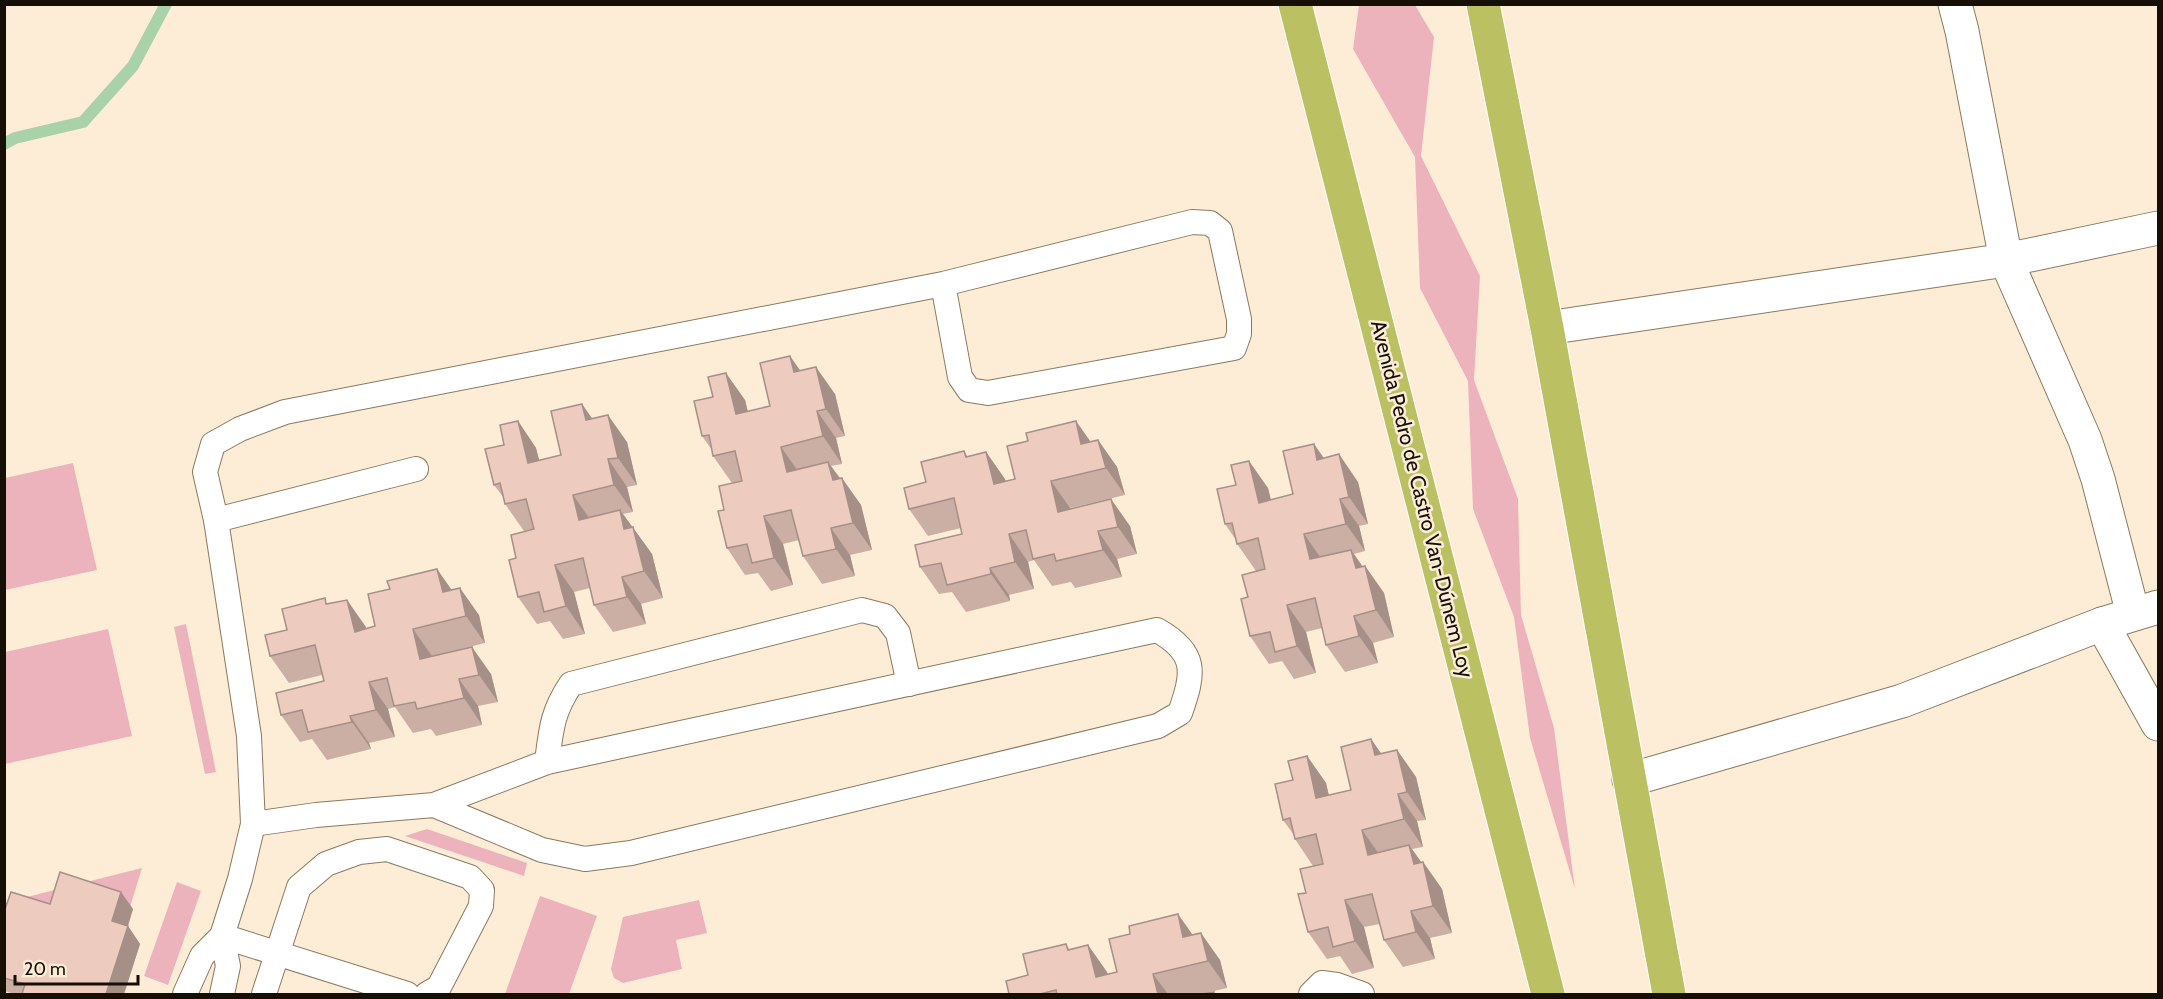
<svg xmlns="http://www.w3.org/2000/svg" width="2163" height="999" font-family="Cabin,sans-serif">
<style>
.green{fill:#edb3bc}
.lines{fill:none;stroke-linecap:round;stroke-linejoin:round}
.stream{stroke:#a9d1aa;stroke-width:12}
.lane-casing{stroke:#8a7960;stroke-width:26}
.street-casing{stroke:#8a7960;stroke-width:35}
.highway-casing{stroke:#fff;stroke-width:35}
.lane{stroke:#fff;stroke-width:24}
.street{stroke:#fff;stroke-width:33}
.highway{stroke:#bbc063;stroke-width:33}
.wall{fill:#ccafa4}
.shaded-wall{fill:#a68f86}
.building{fill:#edccbf;stroke:#a68f86;stroke-width:1.5}
.labels{text-anchor:middle;stroke-width:5;stroke-linejoin:round;paint-order:stroke}
.street-label{font-size:21px;fill:#150f06;stroke:#fdedd7}
</style>
<rect width="100%" height="100%" fill="#fdedd7"/>
<g class="green">
<polygon points="1359,5 1415,5 1434,37 1421,156 1480,276 1474,380 1518,499 1521,615 1554,728 1575,889 1530,738 1514,617 1473,509 1468,381 1420,288 1415,157 1353,49"/>
<polygon points="73,463 97,570 5,590 5,478"/>
<polygon points="186,624 216,772 205,774 174,627"/>
<polygon points="108,629 132,736 5,764 5,652"/>
<polygon points="427,829 527,863 524,876 405,836"/>
<polygon points="142,868 130,907 60,919 7,902"/>
<polygon points="177,882 201,891 168,985 144,976"/>
<polygon points="540,896 597,916 569,994 505,994"/>
<polygon points="699,900 707,933 676,940 682,969 623,983 614,978 611,969 623,917"/>
</g>
<g class="lines">
<polyline class="stream" points="4,144 15,138 83,122 133,66 166,4"/>
<defs>
<g id="lane">
<polyline points="216,520 416,469"/>
<path d="M 547,762 C 551,730 552,712 571,684 L 862,610 L 885,616 L 898,633 L 909,684"/>
<path d="M 253,824 L 316,815 L 434,805 L 547,762 L 1157,630 C 1198,653 1194,673 1180,713 L 1158,726 L 631,853 L 585,859 L 542,850 L 434,805"/>
<polyline points="222,936 407,994"/>
<polyline points="185,994 202,956 222,936 240,879 253,824 249,736 216,520 205,472 213,444 240,429 285,412 943,284 1192,222 1210,223 1220,231 1239,319 1239,334 1234,348 988,393 969,390 960,377 943,284"/>
<polyline points="222,994 228,966 222,936"/>
<polyline points="264,994 299,887 326,864 359,852 387,849 470,877 482,890 481,906 439,987 427,994"/>
<polyline points="1311,994 1322,983 1337,985 1362,994"/>
</g>
<g id="street">
<polyline points="1955,4 1962,31 2006,260 2085,440 2098,479 2133,614"/>
<polyline points="1547,328 2006,260 2158,228"/>
<polyline points="2102,624 2158,724"/>
<polyline points="1629,780 1902,701 2102,624 2158,607"/>
</g>
<g id="highway">
<polyline points="1295,4 1548,994"/>
<polyline points="1483,4 1547,328 1669,994"/>
</g>
</defs>
<use href="#lane" class="lane-casing"/>
<use href="#street" class="street-casing"/>
<use href="#highway" class="highway-casing"/>
<use href="#lane" class="lane"/>
<use href="#street" class="street"/>
<use href="#highway" class="highway"/>
</g>
<g class="wall">
<polygon points="801,370 835,394 845,436 836,438 842,464 831,466 861,505 872,550 850,555 855,576 822,584 803,556 799,540 783,544 793,585 771,591 758,573 745,575 727,548 724,510 742,481 732,483 713,456 712,450 702,436 745,400 748,412 770,406"/>
<polygon points="592,419 627,442 637,485 627,487 633,512 623,514 652,554 663,598 641,604 646,624 613,632 594,605 590,588 574,592 585,634 563,639 550,621 537,624 518,597 516,558 533,529 524,531 505,504 504,498 494,485 504,445 518,421 536,448 539,460 561,455"/>
<polygon points="1098,440 1117,467 1125,495 1070,508 1130,526 1137,554 1117,559 1122,577 1075,588 1071,582 1052,586 1034,560 1028,562 1034,589 1009,595 1010,601 966,612 952,592 939,594 920,567 962,534 961,528 928,536 909,509 926,482 964,451 968,457 986,452 1006,481 1015,479 1091,442"/>
<polygon points="1324,458 1358,482 1368,524 1359,526 1365,551 1354,554 1363,567 1365,566 1384,593 1394,637 1373,643 1378,663 1345,672 1326,645 1322,628 1306,632 1316,673 1294,679 1282,661 1269,664 1250,636 1248,597 1256,571 1237,544 1236,540 1225,524 1268,488 1271,500 1293,494"/>
<polygon points="437,569 451,590 479,615 485,643 432,656 491,674 498,702 478,706 482,725 436,736 431,729 413,733 395,707 388,709 395,737 369,743 371,749 327,760 312,739 300,742 281,715 324,681 322,675 289,683 270,656 287,630 329,604 347,600 366,629 375,626 390,589"/>
<polygon points="1371,739 1381,754 1397,750 1416,777 1426,820 1417,821 1423,847 1412,849 1421,862 1423,862 1442,889 1452,933 1430,938 1435,959 1403,967 1384,940 1380,924 1364,927 1374,968 1352,974 1340,956 1327,959 1308,932 1306,893 1313,866 1295,839 1294,835 1283,820 1293,780 1307,756 1326,783 1329,795 1351,790"/>
<polygon points="50,904 133,909 128,926 140,944 124,994 15,994 4,991 4,912"/>
<polygon points="1193,935 1220,960 1227,988 1201,994 1009,994 1028,975 1066,944 1070,950 1088,945 1108,974 1117,972"/>
</g>
<g class="shaded-wall">
<polygon points="790,356 809,383 794,372"/>
<polygon points="816,367 835,394 845,436 826,409"/>
<polygon points="726,373 745,400 755,442 736,414"/>
<polygon points="582,404 601,431 586,420"/>
<polygon points="817,411 836,438 842,464 823,436"/>
<polygon points="608,415 627,442 637,485 618,458"/>
<polygon points="518,421 536,448 547,490 528,463"/>
<polygon points="1076,421 1095,448 1100,471 1081,444"/>
<polygon points="1098,440 1117,467 1125,495 1106,468"/>
<polygon points="1314,444 1333,471 1317,460"/>
<polygon points="781,447 800,474 787,472"/>
<polygon points="986,452 1005,479 1013,511 994,484"/>
<polygon points="1339,454 1358,482 1368,524 1349,497"/>
<polygon points="608,459 627,487 633,512 614,485"/>
<polygon points="1249,461 1268,488 1278,530 1259,503"/>
<polygon points="828,462 843,483 842,478 861,505 872,550 853,523 833,480"/>
<polygon points="1051,481 1070,508 1077,539 1058,512"/>
<polygon points="573,495 592,522 579,520"/>
<polygon points="1111,499 1130,526 1137,554 1118,527"/>
<polygon points="1340,499 1359,526 1365,551 1346,524"/>
<polygon points="620,510 652,554 663,598 644,571 624,529"/>
<polygon points="764,516 783,544 793,585 774,558"/>
<polygon points="831,528 850,555 855,576 836,549"/>
<polygon points="1098,531 1117,559 1122,577 1103,550"/>
<polygon points="1009,534 1028,562 1034,589 1015,562"/>
<polygon points="1304,534 1323,561 1310,559"/>
<polygon points="1351,550 1367,573 1365,566 1384,593 1394,637 1376,610 1356,568"/>
<polygon points="555,565 574,592 585,634 566,606"/>
<polygon points="990,568 1009,595 1010,601 991,574"/>
<polygon points="437,569 456,596 443,592"/>
<polygon points="622,577 641,604 646,624 627,597"/>
<polygon points="460,588 479,615 485,643 466,616"/>
<polygon points="347,600 366,627 374,659 355,632"/>
<polygon points="1287,605 1306,632 1316,673 1297,646"/>
<polygon points="1354,616 1373,643 1378,663 1359,636"/>
<polygon points="413,629 432,656 420,659"/>
<polygon points="472,647 491,674 498,702 479,675"/>
<polygon points="459,679 478,706 482,725 464,698"/>
<polygon points="369,682 388,709 395,737 376,710"/>
<polygon points="350,716 369,743 371,749 352,722"/>
<polygon points="1371,739 1390,766 1375,755"/>
<polygon points="1397,750 1416,777 1426,820 1407,792"/>
<polygon points="1307,756 1326,783 1335,825 1316,798"/>
<polygon points="1398,794 1417,821 1423,847 1404,819"/>
<polygon points="1362,830 1381,857 1368,855"/>
<polygon points="1409,845 1424,866 1423,862 1442,889 1452,933 1433,906 1414,864"/>
<polygon points="121,892 133,909 124,938 112,921"/>
<polygon points="1345,900 1364,927 1374,968 1355,941"/>
<polygon points="1411,911 1430,938 1435,959 1416,932"/>
<polygon points="1178,914 1197,941 1183,937"/>
<polygon points="128,926 140,944 124,994 106,994"/>
<polygon points="1201,933 1220,960 1227,988 1208,961"/>
<polygon points="1088,945 1107,972 1113,994 1096,977"/>
<polygon points="1153,974 1168,994 1158,994"/>
</g>
<g class="building">
<polygon points="790,356 794,372 816,367 826,409 817,411 823,436 781,447 787,472 828,462 833,480 842,478 853,523 831,528 836,549 803,556 791,510 764,516 774,558 752,563 747,544 727,548 718,511 724,510 719,486 742,481 735,451 713,456 709,435 702,436 694,401 713,397 708,377 726,373 736,414 770,406 760,363"/>
<polygon points="582,404 586,420 608,415 618,458 608,459 614,485 573,495 579,520 620,510 624,529 633,527 644,571 622,577 627,597 594,605 583,558 555,565 566,606 544,612 539,592 518,597 509,560 516,558 511,535 534,529 526,499 505,504 500,483 494,485 485,449 504,445 500,425 518,421 528,463 561,455 551,411"/>
<polygon points="1076,421 1081,444 1098,440 1106,468 1051,481 1058,512 1111,499 1118,527 1098,531 1103,550 1056,561 1054,554 1033,559 1026,530 1009,534 1015,562 990,568 991,574 947,585 941,563 920,567 915,545 962,534 954,498 909,509 904,488 926,482 921,462 964,451 966,457 986,452 994,484 1015,479 1007,446 1028,441 1026,433"/>
<polygon points="1314,444 1317,460 1339,454 1349,497 1340,499 1346,524 1304,534 1310,559 1351,550 1356,568 1365,566 1376,610 1354,616 1359,636 1326,645 1315,598 1287,605 1297,646 1275,652 1270,632 1250,636 1241,599 1248,597 1242,575 1265,569 1258,538 1237,544 1232,523 1225,524 1217,489 1236,485 1231,465 1249,461 1259,503 1293,494 1283,451"/>
<polygon points="437,569 443,592 460,588 466,616 413,629 420,659 472,647 479,675 459,679 464,698 417,709 415,702 394,706 387,678 369,682 376,710 350,716 352,722 308,732 302,710 281,715 276,693 324,681 315,645 270,656 265,635 287,630 282,609 325,598 326,604 347,600 355,632 375,626 368,594 390,589 387,581"/>
<polygon points="1371,739 1375,755 1397,750 1407,792 1398,794 1404,819 1362,830 1368,855 1409,845 1414,864 1423,862 1433,906 1411,911 1416,932 1384,940 1372,894 1345,900 1355,941 1333,947 1328,927 1308,932 1298,894 1306,893 1300,869 1323,864 1316,834 1295,839 1290,818 1283,820 1275,784 1293,780 1288,761 1307,756 1316,798 1351,790 1341,747"/>
<polygon points="60,872 121,892 112,921 128,926 106,994 22,994 25,984 4,978 4,912 11,892 50,904"/>
<polygon points="1178,914 1183,937 1201,933 1208,961 1153,974 1158,994 1057,994 1056,990 1040,994 1009,994 1006,981 1028,975 1023,954 1066,944 1068,950 1088,945 1096,977 1117,972 1109,939 1130,934 1129,926"/>
<polygon points="1214,992 1214,994 1202,994"/>
</g>
<g class="labels">
<g class="street-label">
<text transform="translate(1422 499) rotate(76)" y="7">Avenida Pedro de Castro Van-Dúnem Loy</text>
</g>
</g>
<rect width="2163" height="999" fill="none" stroke="#150f06" stroke-width="12"/>
<path d="M15 975v9h123v-9" fill="none" stroke="#150f06" stroke-width="3"/>
<text x="24" y="975" font-size="18" fill="#150f06" stroke="#fdedd7" stroke-width="4.5" paint-order="stroke">20 m</text>
</svg>
